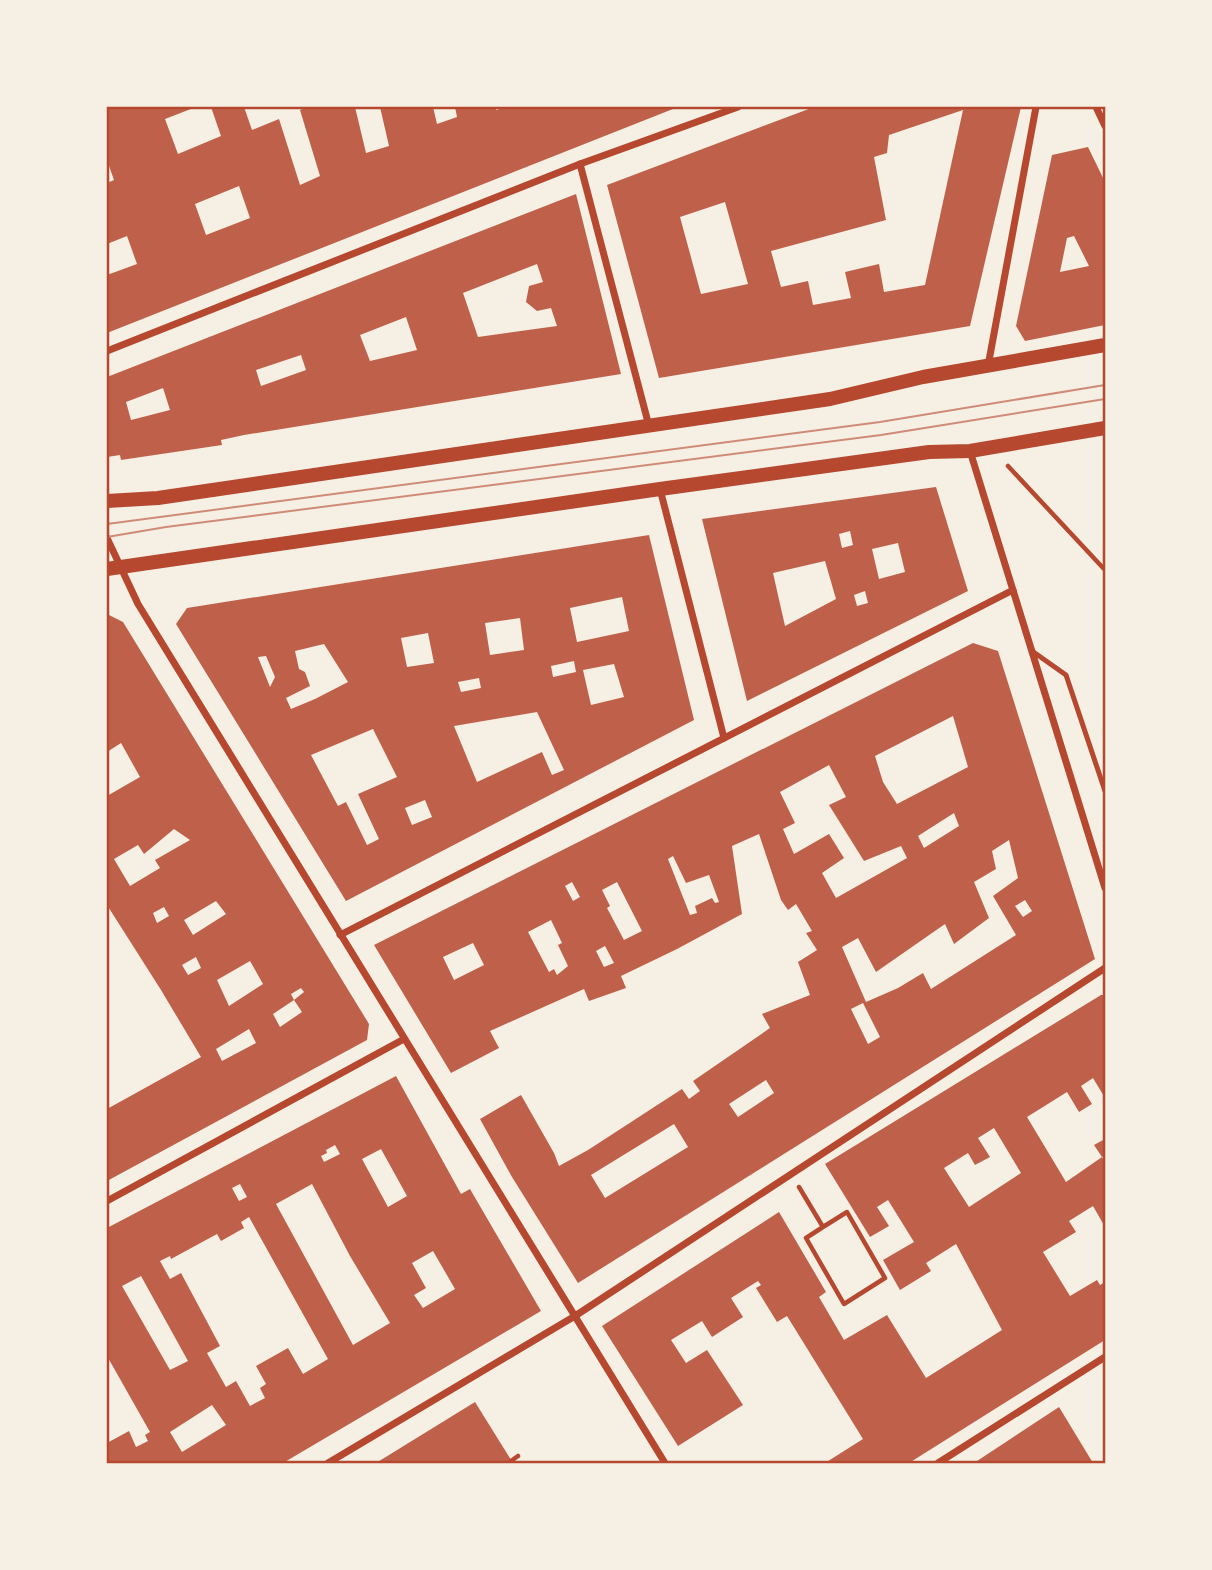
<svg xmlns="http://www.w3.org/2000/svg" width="1212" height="1570" font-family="Commissioner,sans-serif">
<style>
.building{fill:#bf614a;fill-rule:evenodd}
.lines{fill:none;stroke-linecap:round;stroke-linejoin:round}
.path{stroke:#b5482f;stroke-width:4.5}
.service{stroke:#b5482f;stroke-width:5}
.minor{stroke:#b5482f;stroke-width:7}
.secondary{stroke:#b5482f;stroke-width:14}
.tram{stroke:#cf8b77;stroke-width:2}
.neatline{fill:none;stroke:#b5482f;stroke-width:2.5}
</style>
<rect width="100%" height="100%" fill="#f6efe4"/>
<g class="building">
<path d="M 107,107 L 196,107 L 165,119 L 178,154 L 221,136 L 211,107 L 244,107 L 252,130 L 279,119 L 300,185 L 320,176 L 300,110 L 307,107 L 355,107 L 366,153 L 389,146 L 380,107 L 433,107 L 437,124 L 457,117 L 455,107 L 496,107 L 496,110 L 507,107 L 678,107 L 107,333 L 107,275 L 137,264 L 127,236 L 107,244 L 107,183 L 114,180 L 107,160 ZM 239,186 L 250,218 L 206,235 L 195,204 Z"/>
<path d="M 814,107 L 1021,107 L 970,326 L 659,378 L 607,185 ZM 963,110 L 925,285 L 884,292 L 879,264 L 845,272 L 851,298 L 813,305 L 808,281 L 781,287 L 771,251 L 886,220 L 874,157 L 887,153 L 889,135 ZM 725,202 L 748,284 L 701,294 L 680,217 Z"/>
<path d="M 1088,147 L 1105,182 L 1105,325 L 1025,341 L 1016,326 L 1052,155 ZM 1074,236 L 1089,266 L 1060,272 L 1067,238 Z"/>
<path d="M 576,194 L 621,374 L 244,435 L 221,440 L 222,445 L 121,460 L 120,455 L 107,457 L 107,377 ZM 537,264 L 543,282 L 529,286 L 526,302 L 537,311 L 551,308 L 557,326 L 478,337 L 463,293 ZM 406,317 L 417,350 L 370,361 L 360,335 ZM 301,355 L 306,370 L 261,386 L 256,370 ZM 163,388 L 170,410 L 131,420 L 126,402 Z"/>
<path d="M 936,487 L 968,591 L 747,701 L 702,519 ZM 850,531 L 853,545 L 842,548 L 839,534 ZM 898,543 L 905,572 L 879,579 L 872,549 ZM 825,561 L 836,599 L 785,626 L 773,573 ZM 865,591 L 868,603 L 857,606 L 854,595 Z"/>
<path d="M 649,535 L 694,720 L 346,901 L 176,624 L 187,608 ZM 622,597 L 629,631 L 577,642 L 570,608 ZM 520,618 L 524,650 L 490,655 L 485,623 ZM 428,633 L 434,663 L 407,667 L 401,638 ZM 324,644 L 348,682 L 315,699 L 291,709 L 286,698 L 310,686 L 305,672 L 299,669 L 295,651 ZM 266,656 L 275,677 L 270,687 L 258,657 ZM 574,661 L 576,672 L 553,677 L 551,666 ZM 614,664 L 624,697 L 591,705 L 583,670 ZM 479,678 L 481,688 L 461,692 L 458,682 ZM 537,712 L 564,770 L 552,775 L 542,752 L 477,782 L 454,726 ZM 373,729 L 397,777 L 358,794 L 379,839 L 367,845 L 346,802 L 338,806 L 311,755 ZM 425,800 L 432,817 L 412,825 L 405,808 Z"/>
<path d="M 107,614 L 123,622 L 369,1024 L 367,1040 L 107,1181 L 107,1109 L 201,1057 L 161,990 L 107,905 L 107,796 L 140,777 L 121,743 L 107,752 ZM 174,829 L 190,840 L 155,860 L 160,868 L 130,886 L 114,859 L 138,845 L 144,854 ZM 216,901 L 226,914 L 193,935 L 184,920 ZM 164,907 L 169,916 L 157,923 L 153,913 ZM 196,957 L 201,968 L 188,975 L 182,965 ZM 250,961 L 263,984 L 229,1006 L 217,980 ZM 301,988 L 304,992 L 294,1000 L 302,1012 L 280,1027 L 273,1014 L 294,1000 L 291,994 ZM 249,1029 L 256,1043 L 222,1061 L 216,1049 Z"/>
<path d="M 973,643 L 998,651 L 1095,959 L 578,1283 L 512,1177 L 480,1119 L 521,1095 L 554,1153 L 559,1166 L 588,1150 L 682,1089 L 689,1099 L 700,1091 L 693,1081 L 770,1028 L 762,1014 L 810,995 L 798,962 L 817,950 L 806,933 L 812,931 L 796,904 L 788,910 L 781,900 L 759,834 L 732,846 L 742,914 L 677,949 L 621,976 L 626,988 L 589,1001 L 584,989 L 490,1031 L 499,1048 L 451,1073 L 374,945 ZM 953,716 L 968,767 L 897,804 L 883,782 L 875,756 ZM 829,765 L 846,797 L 829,805 L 864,861 L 901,846 L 907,858 L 836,898 L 822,873 L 844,858 L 829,834 L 794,854 L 783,829 L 795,823 L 780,792 ZM 954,813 L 959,826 L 924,848 L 918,836 ZM 1009,840 L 1018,878 L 993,896 L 1016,935 L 931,989 L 923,973 L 898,988 L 866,1002 L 842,947 L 858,938 L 876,972 L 945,924 L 954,944 L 989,918 L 974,882 L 996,869 L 992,851 ZM 673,856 L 686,883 L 709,875 L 719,902 L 715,903 L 712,898 L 695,906 L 697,913 L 690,915 L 668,859 ZM 572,882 L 580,897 L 573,901 L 565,886 ZM 617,882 L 642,931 L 624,940 L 607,908 L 610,906 L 602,890 ZM 1025,900 L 1032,911 L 1023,917 L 1015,906 ZM 551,920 L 562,943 L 558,945 L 568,966 L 557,975 L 554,969 L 549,972 L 528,932 ZM 473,943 L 484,965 L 454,980 L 443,957 ZM 605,946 L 614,963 L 604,967 L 596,951 ZM 863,1003 L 880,1037 L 868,1044 L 851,1009 ZM 766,1080 L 774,1093 L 738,1117 L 729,1104 ZM 674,1124 L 688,1147 L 605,1198 L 591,1175 Z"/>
<path d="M 1101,995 L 1105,995 L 1105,1098 L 1093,1078 L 1081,1086 L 1092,1104 L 1079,1112 L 1067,1092 L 1027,1117 L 1066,1182 L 1102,1157 L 1094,1145 L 1105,1139 L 1105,1155 L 1102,1157 L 1105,1163 L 1105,1227 L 1093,1206 L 1069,1221 L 1076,1232 L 1043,1252 L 1070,1296 L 1097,1280 L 1100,1285 L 1105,1282 L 1105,1340 L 909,1463 L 825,1463 L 863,1439 L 787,1316 L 777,1322 L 756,1288 L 761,1285 L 758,1281 L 731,1298 L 743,1317 L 712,1337 L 702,1321 L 671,1340 L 686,1363 L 707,1350 L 743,1405 L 678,1446 L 602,1326 L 779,1212 L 826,1292 L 819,1297 L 844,1340 L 887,1315 L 926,1378 L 1002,1330 L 956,1244 L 926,1263 L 931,1271 L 900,1290 L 883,1260 L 914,1242 L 888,1200 L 877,1207 L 889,1226 L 870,1237 L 825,1164 ZM 994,1128 L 1021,1173 L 969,1207 L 944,1168 L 968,1153 L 975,1165 L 990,1157 L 978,1138 Z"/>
<path d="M 396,1076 L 461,1194 L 470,1189 L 541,1311 L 283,1463 L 107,1463 L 107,1443 L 129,1431 L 136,1447 L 148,1441 L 145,1435 L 150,1432 L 107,1356 L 107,1228 ZM 335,1145 L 340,1154 L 324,1162 L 321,1156 L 327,1153 L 326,1150 ZM 381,1149 L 407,1196 L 388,1207 L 362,1159 ZM 240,1184 L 247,1197 L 239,1201 L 232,1188 ZM 312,1184 L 350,1256 L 390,1323 L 353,1345 L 276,1204 ZM 249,1217 L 328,1359 L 303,1374 L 288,1348 L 256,1366 L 266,1384 L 260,1388 L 265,1398 L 250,1406 L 236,1381 L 226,1387 L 207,1353 L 220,1346 L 181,1273 L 170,1279 L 160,1261 L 170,1256 L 171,1259 L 217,1234 L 221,1241 L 244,1228 L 241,1222 ZM 433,1251 L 455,1289 L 423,1308 L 414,1295 L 426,1288 L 412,1263 ZM 141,1276 L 188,1361 L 170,1370 L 122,1286 ZM 212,1405 L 226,1425 L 182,1452 L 170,1432 Z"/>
<polygon points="475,1402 513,1463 376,1463"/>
<polygon points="1059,1407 1093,1463 974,1463"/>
</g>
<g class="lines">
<g class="path">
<polyline points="1008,466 1105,570"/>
<polyline points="799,1187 823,1227 847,1212 885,1278 844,1304 806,1238 823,1227"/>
<polyline points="511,1461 518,1456"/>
</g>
<polyline class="service" points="1032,651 1066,675 1105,791"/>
<g class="minor">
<polyline points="1096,107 1105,126"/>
<polyline points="580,164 649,426"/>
<polyline points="107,351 580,164 738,107"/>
<polyline points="988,366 1036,107"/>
<polyline points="970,451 1105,888"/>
<polyline points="660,489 724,738"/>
<polyline points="107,538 138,604 665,1463"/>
<polyline points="340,935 1013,590"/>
<polyline points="107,1201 404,1039"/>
<polyline points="328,1463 575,1316 1105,968"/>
<polyline points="938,1463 1105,1357"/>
</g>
<g class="secondary">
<polyline points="107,501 158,498 830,399 923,377 1105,345"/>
<polyline points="107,569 660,489 929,452 970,451 1105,428"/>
</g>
<g class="tram">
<polyline points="107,524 880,422 1105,385"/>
<polyline points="107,537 166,527 881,435 1105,399"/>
</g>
</g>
<rect width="1212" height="1570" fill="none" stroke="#f6efe4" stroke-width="217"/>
<rect x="108" y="108" width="996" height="1354" class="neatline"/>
</svg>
